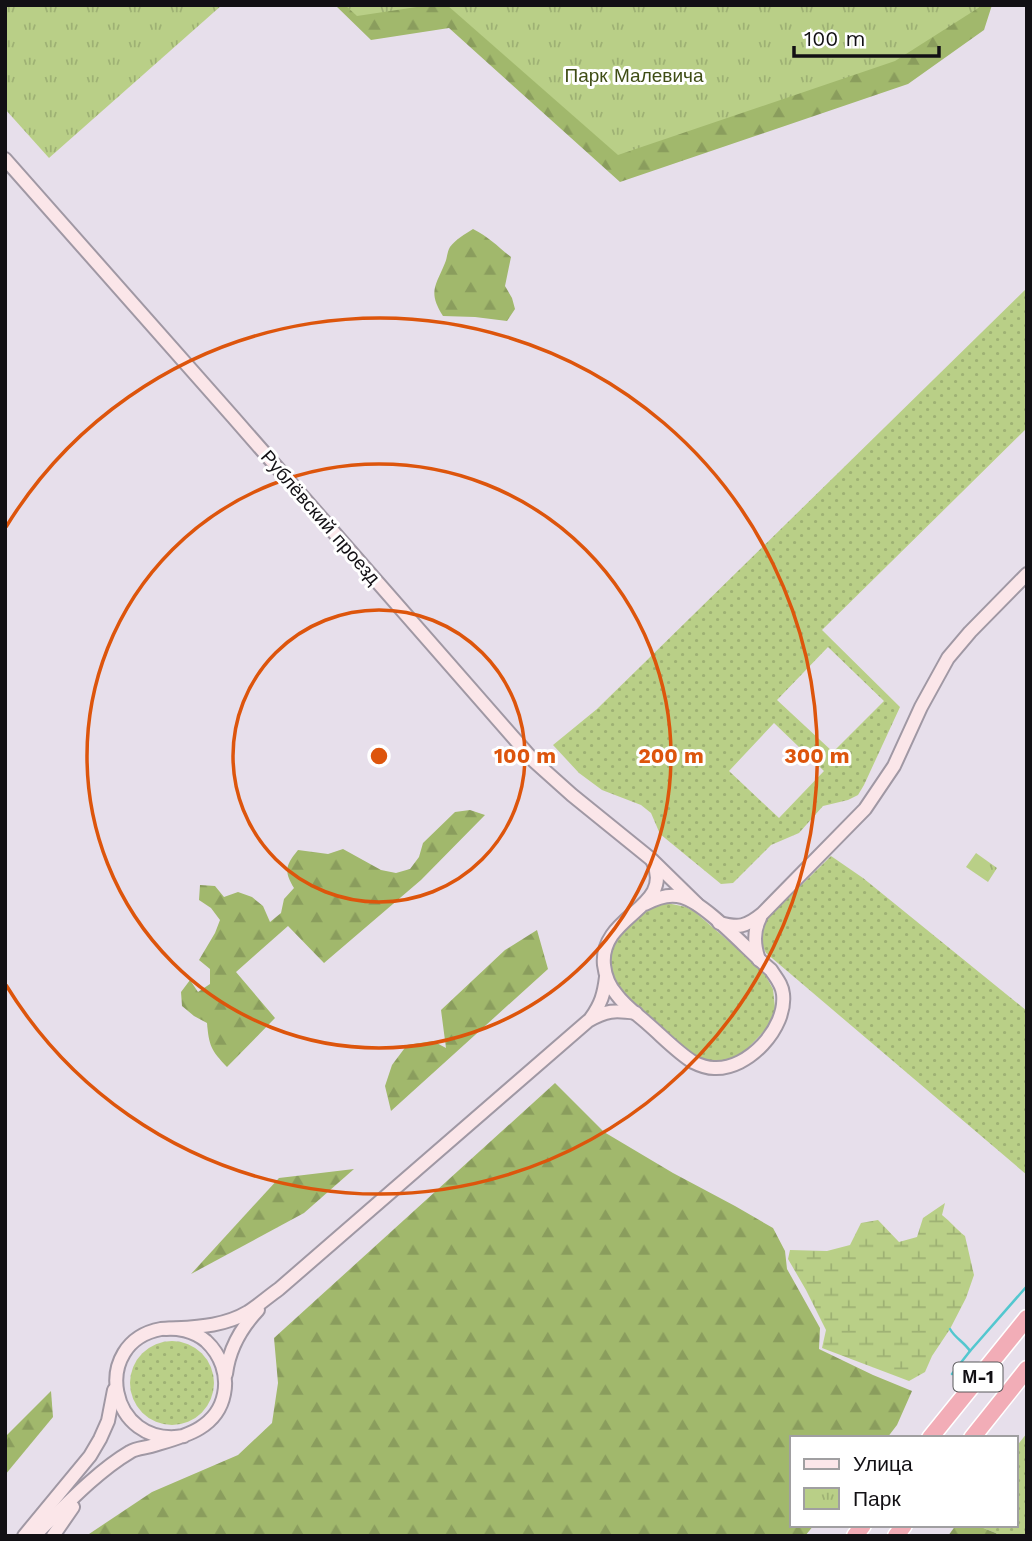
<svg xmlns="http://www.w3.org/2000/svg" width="1032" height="1541" font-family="'Work Sans',sans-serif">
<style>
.grass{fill:url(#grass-dots);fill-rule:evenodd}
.forest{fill:url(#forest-firs)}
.wetland{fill:url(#wetland-marsh)}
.park{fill:url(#park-tufts)}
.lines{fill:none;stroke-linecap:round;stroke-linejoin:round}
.stream{stroke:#53c7cf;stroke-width:2.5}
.secondary-casing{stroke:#a098a4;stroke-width:16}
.highway-casing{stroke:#fff;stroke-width:19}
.secondary{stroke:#fbe6e9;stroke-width:12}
.highway{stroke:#f2adb7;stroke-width:16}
.ring{fill:none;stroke:#dd550c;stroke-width:3.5}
.labels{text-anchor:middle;stroke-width:6;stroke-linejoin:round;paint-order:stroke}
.shield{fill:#fff;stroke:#59585a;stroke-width:2}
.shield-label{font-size:18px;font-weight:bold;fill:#121014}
.park-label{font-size:19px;fill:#3f4d15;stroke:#fff}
.street-label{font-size:19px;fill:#121014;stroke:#fff}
.centre{fill:#dd550c;stroke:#fff;stroke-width:3.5}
.ring-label{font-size:21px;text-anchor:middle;font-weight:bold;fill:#dd550c;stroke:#fff;stroke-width:6;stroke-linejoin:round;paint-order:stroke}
</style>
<defs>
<pattern id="grass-dots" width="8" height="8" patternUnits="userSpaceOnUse" patternTransform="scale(1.75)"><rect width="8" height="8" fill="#b9cf87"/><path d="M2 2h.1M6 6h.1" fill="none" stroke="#9eb174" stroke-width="1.8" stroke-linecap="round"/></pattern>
<pattern id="forest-firs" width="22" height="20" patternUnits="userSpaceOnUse" patternTransform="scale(1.75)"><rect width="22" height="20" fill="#a1b86c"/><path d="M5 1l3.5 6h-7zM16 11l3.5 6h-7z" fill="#8a9d5d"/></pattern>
<pattern id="wetland-marsh" width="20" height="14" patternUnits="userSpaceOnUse" patternTransform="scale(1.75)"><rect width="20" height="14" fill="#b9cf87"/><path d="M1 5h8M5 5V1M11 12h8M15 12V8" fill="none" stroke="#9eb174"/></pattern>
<pattern id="park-tufts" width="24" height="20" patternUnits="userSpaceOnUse" patternTransform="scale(1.75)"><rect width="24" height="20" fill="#b9cf87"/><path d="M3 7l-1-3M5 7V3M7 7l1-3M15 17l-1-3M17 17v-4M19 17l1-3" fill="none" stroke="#9eb174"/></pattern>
</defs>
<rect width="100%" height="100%" fill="#e7dfeb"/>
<g class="grass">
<path d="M 1027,288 L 1027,428 L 822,630 L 900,707 L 864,785 L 858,795 L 848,800 L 823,806 L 799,833 L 771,845 L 733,883 L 721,884 L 660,834 L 651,813 L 641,805 L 602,790 L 579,773 L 553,745 L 597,709 L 643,664 ZM 828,647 L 884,701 L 833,752 L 777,700 ZM 774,723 L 824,771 L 779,818 L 729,771 Z"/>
<path d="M 831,856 L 863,878 L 1027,1011 L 1027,1175 L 766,953 C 759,940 761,935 765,921 Z"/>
<path d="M 667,903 L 686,907 L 695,912 L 763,971 L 773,989 L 775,1008 L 773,1018 L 770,1025 L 744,1052 L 726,1062 L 705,1062 L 689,1054 L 620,991 C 605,963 607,949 629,925 C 641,912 649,906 667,903 Z"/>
<circle cx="172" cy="1383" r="42"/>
<polygon points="1027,1433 1027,1536 1003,1536 976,1525 1016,1525 1016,1447"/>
</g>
<g class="forest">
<polygon points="335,5 992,5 984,30 908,84 620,182 449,28 371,40"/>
<path d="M 473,229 C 489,237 497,246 511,257 L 505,286 L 512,298 L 515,309 L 507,321 L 475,317 L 443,316 C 428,292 435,287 445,263 C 447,259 447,252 450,247 C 455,240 465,234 473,229 Z"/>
<path d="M 470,810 L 485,815 L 421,880 L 324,963 L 288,926 L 236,972 L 275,1018 L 227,1067 C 211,1050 209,1046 207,1023 L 194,1016 L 182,1006 L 181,992 L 190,980 L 198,992 L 210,984 L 210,969 L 199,960 L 215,933 L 220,920 L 211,908 L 199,900 L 200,885 L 215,886 L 224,897 L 238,892 L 252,897 L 263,906 L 270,922 L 281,913 L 284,899 L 294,888 C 284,871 285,866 298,850 L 328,854 L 343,849 L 381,870 L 396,873 L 410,869 L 419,857 L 423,843 L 455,812 Z"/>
<polygon points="537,930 548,969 391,1111 385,1086 392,1065 407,1045 433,1041 446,1048 441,1010 505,950"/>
<polygon points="555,1083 604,1132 673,1173 735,1206 773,1228 785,1251 787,1269 820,1328 819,1349 873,1375 912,1391 897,1425 887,1438 792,1438 792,1525 814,1525 805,1536 86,1536 152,1492 238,1455 272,1423 278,1383 274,1338"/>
<polygon points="354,1169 304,1213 191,1274 279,1178"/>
<polygon points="51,1391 53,1417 5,1475 5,1437"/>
<polygon points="956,1525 976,1525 1003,1536 948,1536"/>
</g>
<path class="wetland" d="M 945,1203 L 942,1215 C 951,1222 956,1229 965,1236 L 974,1275 L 966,1298 L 950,1329 L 932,1356 L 925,1372 L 909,1381 L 822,1348 L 826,1330 L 806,1290 L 788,1259 L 790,1250 L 827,1251 L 850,1245 L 861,1223 L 878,1220 L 899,1242 L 917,1237 L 923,1218 Z"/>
<g class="park">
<polygon points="5,5 222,5 49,158 5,109"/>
<polygon points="345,5 430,5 357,16"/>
<polygon points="447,5 983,5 895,61 618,155"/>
<polygon points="976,853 997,868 988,882 966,867"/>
</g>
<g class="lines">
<g class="stream">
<path d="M 950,1329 C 955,1338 964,1342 970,1351"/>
<polyline points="952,1374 970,1351 1027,1286"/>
</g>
<defs>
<g id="secondary">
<polyline points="5,159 233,417 534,761 572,795 651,859 697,904"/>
<path d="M 645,904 C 656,898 669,893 682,897 C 707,904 749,952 771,970 C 776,978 782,984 783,994 C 787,1028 748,1070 714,1068 C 707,1068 699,1065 693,1062 C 677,1052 663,1037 648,1024 C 638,1015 625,1006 617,995 C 610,987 605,975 604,965 C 599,915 675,908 653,862"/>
<path d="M 719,923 C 739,928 746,927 762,914 L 865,809 L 894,766 L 921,707 L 948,658 L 970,632 L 1027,574"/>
<path d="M 759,960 C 754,945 753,932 760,918"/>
<path d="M 591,1018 C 601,1004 604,994 606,977"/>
<path d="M 166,1329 C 194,1327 223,1327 248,1312 C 259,1305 269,1296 279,1289 L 588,1021 C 606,1010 615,1010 636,1013"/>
<path d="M 226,1374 C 229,1350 241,1328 258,1310"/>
<polyline points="24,1536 90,1456 100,1439 108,1421 114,1390"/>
<path d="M 34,1536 C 63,1508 96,1472 130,1452 C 136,1448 144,1448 151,1446 C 181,1437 217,1430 224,1394 C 228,1375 221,1355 206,1341 C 194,1331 177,1327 161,1329 C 90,1342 108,1449 184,1436"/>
<polyline points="53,1536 73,1507"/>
</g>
<g id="highway">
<polyline points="930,1438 1027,1318"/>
<polyline points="972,1438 1027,1369"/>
<polyline points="855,1536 863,1525"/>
<polyline points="896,1536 904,1525"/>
</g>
</defs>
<use href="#secondary" class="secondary-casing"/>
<use href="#highway" class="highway-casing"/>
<use href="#secondary" class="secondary"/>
<use href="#highway" class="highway"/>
</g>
<g class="ring">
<circle cx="379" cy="756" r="146"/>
<circle cx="379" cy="756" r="292"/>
<path d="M6 527A438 438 0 1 1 6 985"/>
</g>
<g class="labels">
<rect class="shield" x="953.5" y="1362.5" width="49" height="29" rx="5"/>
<g class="shield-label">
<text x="978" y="1383">М-1</text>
</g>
<g class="park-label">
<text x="634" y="82">Парк Малевича</text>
</g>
<g class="street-label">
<text transform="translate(321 517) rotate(49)" y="7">Рублёвский проезд</text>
</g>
</g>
<circle cx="379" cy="756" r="10" class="centre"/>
<g class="ring-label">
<text x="525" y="763">100 m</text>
<text x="671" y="763">200 m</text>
<text x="817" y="763">300 m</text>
</g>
<rect width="1032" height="1541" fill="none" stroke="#121014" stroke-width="14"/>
<rect x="790" y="1436" width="228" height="91" fill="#ffffff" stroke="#a09fa1" stroke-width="2"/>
<rect x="804" y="1459" width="35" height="10" fill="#fbe6e9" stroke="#a09fa1" stroke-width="2"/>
<text x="853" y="1471" font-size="21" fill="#121014">Улица</text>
<rect x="804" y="1488" width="35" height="21" fill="url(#park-tufts)" stroke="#a09fa1" stroke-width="2"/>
<text x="853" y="1506" font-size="21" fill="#121014">Парк</text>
<path d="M794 46v10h145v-10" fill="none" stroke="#121014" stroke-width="3.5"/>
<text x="804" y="46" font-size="21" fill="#121014" stroke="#ffffff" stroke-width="5" paint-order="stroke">100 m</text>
</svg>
